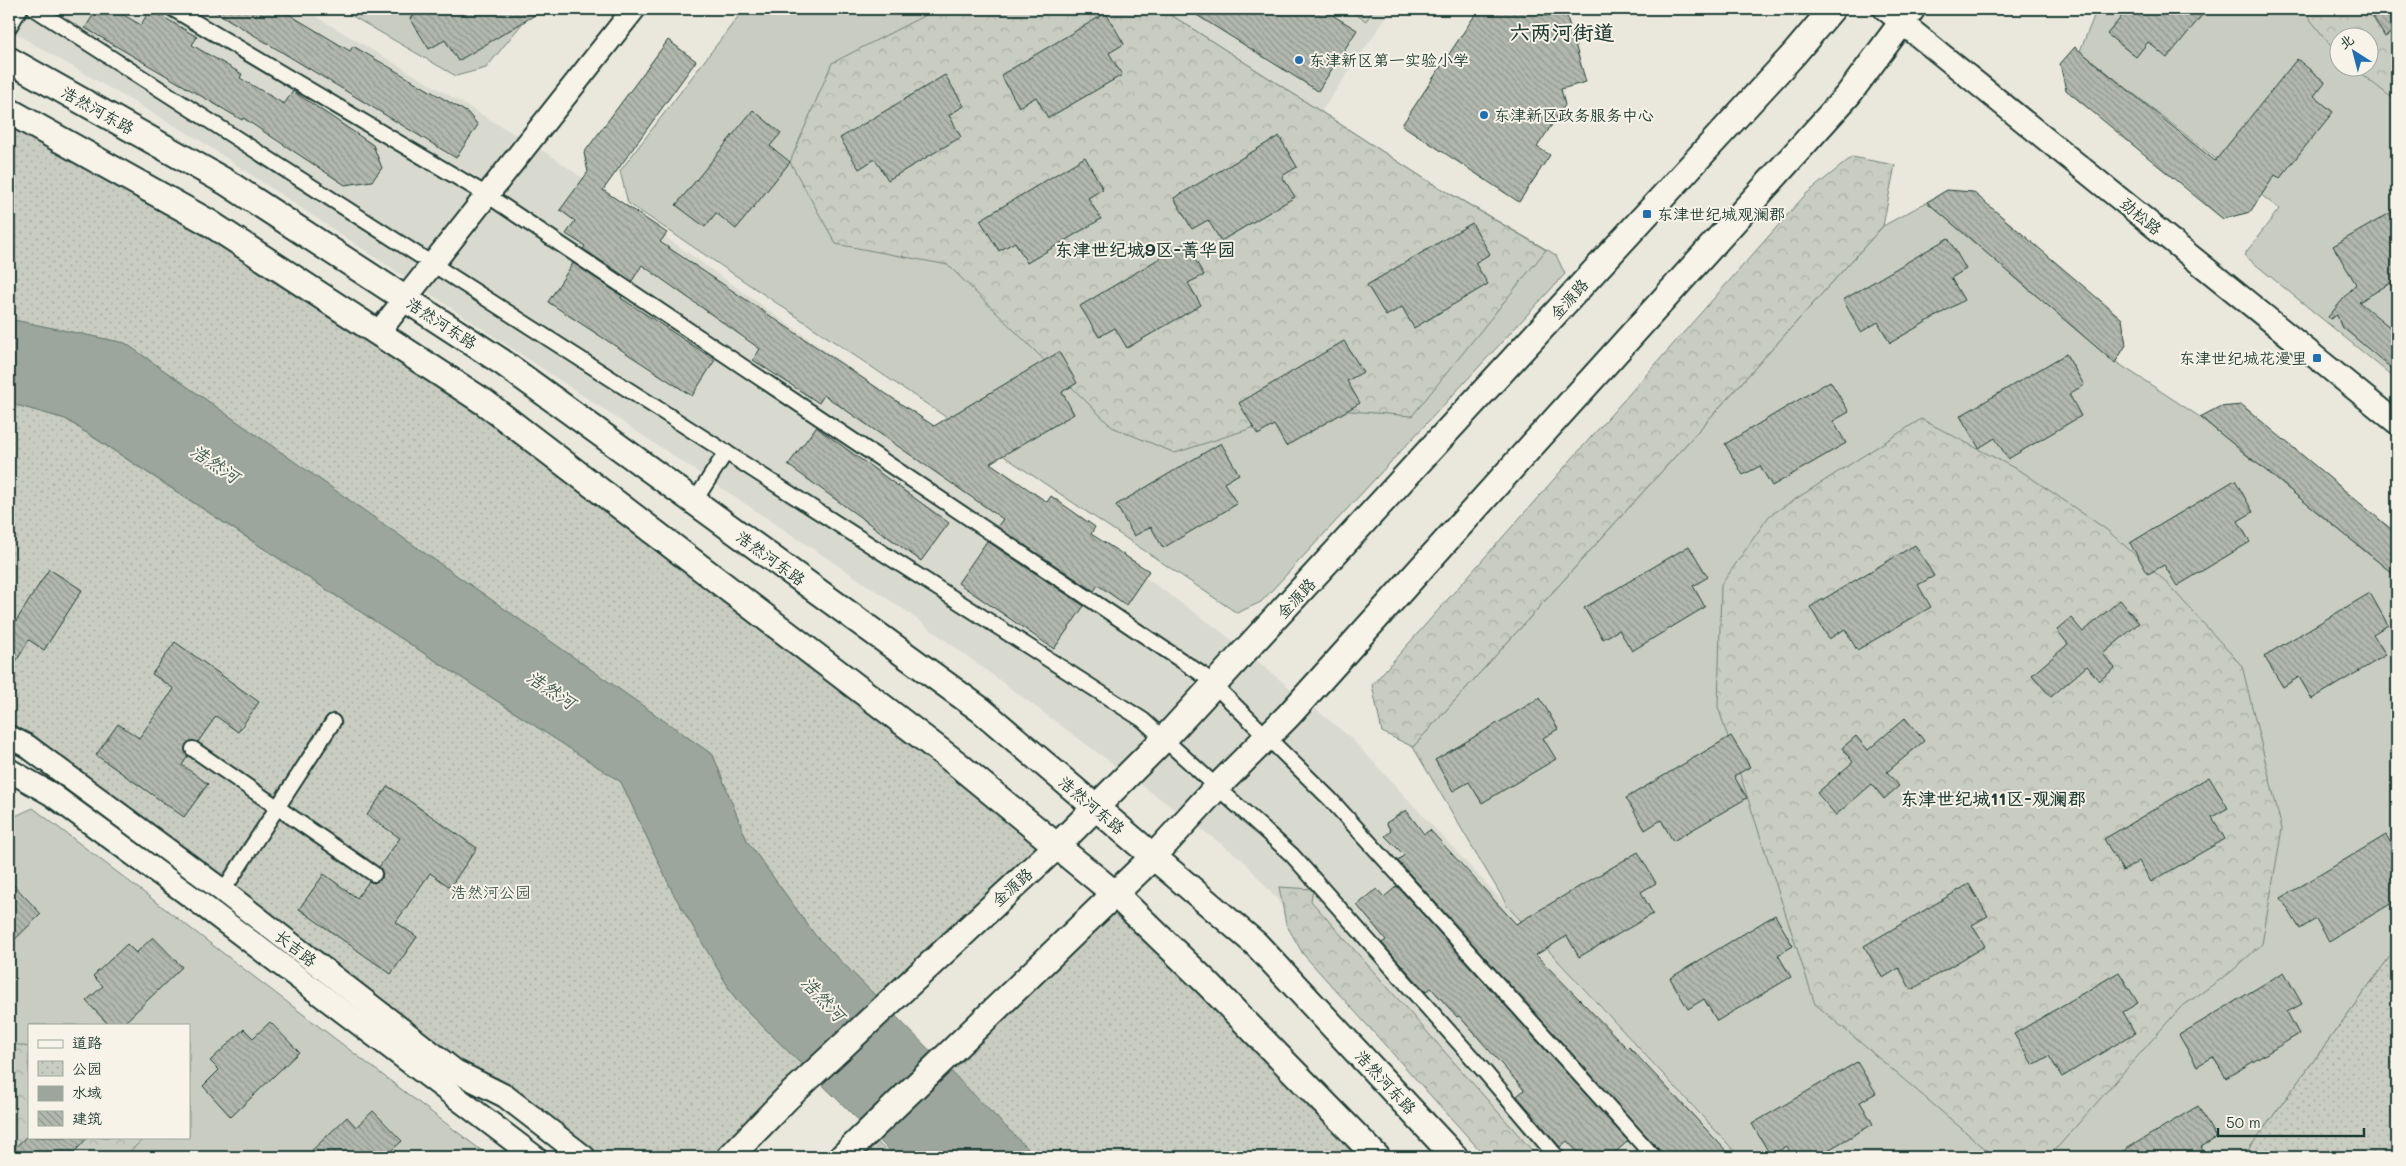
<svg xmlns="http://www.w3.org/2000/svg" width="2406" height="1166" font-family="Mali,'LXGW WenKai TC',sans-serif">
<style>
.built{fill:#d9dacf}
.grass{fill:#c8ccc1;stroke:#74847a;fill-rule:evenodd}
.forest{fill:url(#forest-crowns);stroke:#74847a}
.park{fill:url(#park-dots);stroke:#74847a}
.water{fill:#9ca69c;stroke:#6a7c72}
.building{fill:url(#building-back-hatch);stroke:#1f3d34}
.lines{fill:none;stroke-linecap:round;stroke-linejoin:round}
.pedestrian-casing{stroke:#1f3d34;stroke-width:18}
.tertiary-casing{stroke:#1f3d34;stroke-width:26}
.secondary-casing{stroke:#1f3d34;stroke-width:29}
.pedestrian{stroke:#f7f3e8;stroke-width:14}
.tertiary{stroke:#f7f3e8;stroke-width:22}
.secondary{stroke:#f7f3e8;stroke-width:25}
.poi-dot{fill:#1f6fb2;stroke:#f7f3e8;stroke-width:2}
.labels{text-anchor:middle;stroke-width:4;stroke-linejoin:round;paint-order:stroke}
.poi-label{font-size:16px;fill:#1f3d34;stroke:#f7f3e8;text-anchor:start}
.street-label{font-size:16px;fill:#1f3d34;stroke:#f7f3e8}
.park-label{font-size:16px;fill:#415a50;stroke:#f7f3e8}
.neighbourhood-label{font-size:18px;font-weight:bold;fill:#1f3d34;stroke:#f7f3e8}
.water-label{font-size:18px;font-style:italic;fill:#445c53;stroke:#f7f3e8}
.district-label{font-size:21px;font-weight:bold;fill:#1f3d34;stroke:#f7f3e8}
</style>
<defs>
<pattern id="forest-crowns" width="20" height="18" patternUnits="userSpaceOnUse" patternTransform="scale(1.25)"><rect width="20" height="18" fill="#c8ccc1"/><path d="M2 6a3 3 0 1 1 6 0M12 15a3 3 0 1 1 6 0" fill="none" stroke="#abb0a6"/></pattern>
<pattern id="park-dots" width="8" height="8" patternUnits="userSpaceOnUse" patternTransform="scale(1.25)"><rect width="8" height="8" fill="#c8ccc1"/><path d="M2 2h.1M6 6h.1" fill="none" stroke="#abb0a6" stroke-width="1.8" stroke-linecap="round"/></pattern>
<pattern id="building-back-hatch" width="6" height="6" patternUnits="userSpaceOnUse" patternTransform="scale(1.25)"><rect width="6" height="6" fill="#b2b8ae"/><path d="M-1 5l2 2M0 0l6 6M5-1l2 2" fill="none" stroke="#90978e"/></pattern>
</defs>
<rect width="100%" height="100%" fill="#eae8dd"/>
<filter id="ink" filterUnits="userSpaceOnUse"><feTurbulence type="fractalNoise" baseFrequency=".02" numOctaves="2"/><feDisplacementMap in="SourceGraphic" scale="10" xChannelSelector="R" yChannelSelector="G"/><feConvolveMatrix kernelMatrix="1 2 1 2 8 2 1 2 1" color-interpolation-filters="sRGB"/></filter>
<g filter="url(#ink)">
<g class="built">
<polygon points="9,9 303,9 553,157 1222,632 1351,738 1740,1157 1502,1157 1406,1050 1243,860 903,609 196,138 9,30"/>
<polygon points="1162,9 1392,9 1321,112"/>
</g>
<g class="grass">
<polygon points="340,9 534,9 486,68 456,76"/>
<polygon points="744,9 1162,9 1425,179 1556,255 1565,274 1261,602 1237,613 628,203 620,171"/>
<polygon points="1347,9 1374,9 1366,21"/>
<path d="M 2097,9 L 2397,9 L 2397,380 L 2244,255 L 2279,209 L 2080,51 ZM 2338,38 L 2368,38 L 2368,68 L 2338,68 Z"/>
<polygon points="1927,202 2107,356 2200,417 2397,577 2397,947 2243,1157 1740,1157 1508,907 1413,747 1883,226"/>
<path d="M 33,808 L 490,1157 L 9,1157 L 9,819 ZM 29,1025 L 189,1025 L 189,1137 L 29,1137 Z"/>
</g>
<g class="forest">
<polygon points="937,9 1162,9 1425,179 1546,250 1412,416 1314,408 1175,453 1112,427 948,265 836,244 790,162 832,63"/>
<polygon points="2302,9 2397,9 2397,102 2354,68 2368,68 2368,38 2338,38 2338,55"/>
<polygon points="1852,157 1895,165 1883,226 1413,747 1382,732 1372,685 1806,194"/>
<polygon points="1921,419 2024,473 2107,530 2165,581 2242,666 2282,829 2262,944 2231,972 2180,1008 2049,1157 1995,1157 1815,1004 1718,707 1721,585 1769,516"/>
<polygon points="1279,887 1313,889 1311,901 1538,1157 1486,1157 1303,954 1286,924"/>
<polygon points="9,1043 29,1047 29,1137 138,1137 141,1141 124,1157 9,1157"/>
</g>
<g class="park">
<polygon points="9,111 484,402 1057,846 886,1007 815,935 747,841 713,755 125,343 9,319"/>
<polygon points="9,403 65,419 621,782 673,893 736,1000 812,1075 730,1157 584,1157 9,737"/>
<polygon points="1115,894 1377,1157 1041,1157 1031,1152 941,1062"/>
<polygon points="2397,947 2397,1157 2243,1157"/>
<polygon points="867,1133 893,1157 842,1157"/>
</g>
<polygon class="water" points="9,319 125,343 713,755 747,841 815,935 1031,1152 1041,1157 896,1157 736,1000 673,893 621,782 66,419 9,403"/>
<g class="building">
<polygon points="97,9 113,9 141,25 150,9 197,37 192,45 242,74 240,78 284,104 293,91 373,145 382,168 372,181 345,185 243,118 242,120 85,28"/>
<polygon points="211,9 280,9 350,51 353,46 468,113 478,125 456,158"/>
<polygon points="425,9 545,9 458,61 445,40 429,49 410,18"/>
<polygon points="1187,9 1322,9 1357,30 1318,91"/>
<polygon points="1479,9 1542,9 1544,16 1565,10 1586,82 1561,89 1565,105 1537,147 1550,155 1519,202 1402,125"/>
<polygon points="2128,9 2207,9 2167,58 2148,42 2136,57 2107,34"/>
<polygon points="2368,9 2397,9 2397,29 2385,37"/>
<polygon points="1106,13 1124,44 1109,53 1122,75 1048,118 1036,97 1019,107 1001,75"/>
<polygon points="668,40 696,61 603,190 667,233 660,242 934,426 1059,352 1077,383 1062,392 1074,414 990,463 1047,502 1051,496 1095,527 1091,534 1149,571 1126,605 1098,585 1094,591 997,527 1003,519 824,395 819,403 753,360 760,349 642,265 632,281 583,249 585,246 566,234 575,221 560,210 588,172 584,153"/>
<polygon points="2075,47 2215,161 2297,59 2325,82 2314,96 2333,112 2280,178 2275,175 2250,212 2223,219 2066,90 2060,64"/>
<polygon points="945,75 964,106 949,115 961,137 888,180 875,159 859,169 840,138"/>
<polygon points="753,110 781,133 770,146 790,162 736,229 716,213 705,227 676,205"/>
<polygon points="1279,136 1297,167 1282,176 1295,197 1221,241 1208,220 1192,229 1174,198"/>
<polygon points="1085,157 1103,189 1088,198 1101,219 1027,263 1015,242 999,251 980,220"/>
<polygon points="1947,190 1973,192 2122,319 2126,345 2115,363 1927,202"/>
<polygon points="2397,209 2397,279 2359,302 2397,333 2397,373 2341,326 2337,315 2330,319 2328,317 2356,284 2333,246"/>
<polygon points="1472,223 1490,254 1475,263 1488,284 1414,328 1402,307 1386,316 1367,285"/>
<polygon points="1948,238 1966,269 1951,278 1964,300 1890,343 1878,322 1861,332 1843,300"/>
<polygon points="1185,243 1204,275 1188,283 1201,305 1127,348 1115,328 1099,337 1080,306"/>
<polygon points="573,263 622,296 621,298 715,360 692,396 548,302"/>
<polygon points="1344,341 1363,372 1347,381 1360,403 1286,446 1274,425 1258,435 1239,403"/>
<polygon points="2066,354 2084,385 2069,394 2081,416 2008,459 1995,438 1979,448 1960,416"/>
<polygon points="1830,381 1849,412 1833,421 1846,443 1772,486 1760,466 1743,475 1725,444"/>
<polygon points="2242,405 2397,534 2397,577 2200,417 2219,407"/>
<polygon points="816,427 949,523 921,561 788,465"/>
<polygon points="1221,443 1239,474 1224,483 1237,504 1163,548 1151,527 1134,536 1116,505"/>
<polygon points="2235,480 2253,512 2238,521 2250,542 2177,586 2164,565 2148,574 2130,543"/>
<polygon points="987,541 1084,606 1054,649 958,583"/>
<polygon points="1915,545 1934,576 1918,585 1931,607 1857,650 1845,629 1829,639 1810,607"/>
<polygon points="1689,546 1708,577 1693,586 1705,607 1632,651 1619,630 1603,639 1584,608"/>
<polygon points="49,569 82,590 44,650 29,640 9,673 9,632"/>
<polygon points="2370,593 2388,625 2373,634 2386,655 2312,699 2299,677 2283,687 2264,656"/>
<polygon points="2120,600 2139,623 2103,654 2115,668 2099,681 2087,666 2051,697 2032,675 2068,644 2057,630 2071,618 2083,632"/>
<polygon points="175,642 259,702 238,732 216,716 198,742 190,741 186,744 185,752 188,756 182,765 208,784 184,817 96,755 118,724 139,738 174,689 152,674"/>
<polygon points="1540,698 1558,729 1543,738 1556,759 1482,803 1469,782 1453,791 1435,760"/>
<polygon points="1905,718 1924,741 1887,772 1899,786 1884,799 1872,784 1836,815 1817,793 1853,762 1842,748 1856,736 1868,750"/>
<polygon points="1731,736 1750,767 1734,776 1747,798 1673,841 1661,820 1645,830 1626,798"/>
<polygon points="2209,777 2228,808 2212,817 2225,839 2151,882 2139,861 2123,871 2104,839"/>
<polygon points="388,786 477,848 450,887 430,873 396,922 417,937 391,974 299,909 324,874 357,898 369,881 374,883 381,879 383,874 379,867 400,838 367,815"/>
<polygon points="1406,810 1424,834 1430,830 1516,924 1638,852 1656,883 1641,892 1653,914 1579,957 1567,936 1536,955 1627,1048 1629,1047 1732,1157 1663,1157 1660,1151 1398,861 1404,855 1385,836 1391,831 1386,823"/>
<polygon points="2386,835 2397,854 2397,871 2390,876 2397,888 2397,900 2329,941 2316,919 2300,929 2281,898"/>
<polygon points="9,880 41,914 9,945"/>
<polygon points="1969,884 1988,916 1972,925 1985,946 1911,990 1899,968 1883,978 1864,946"/>
<polygon points="1397,886 1628,1141 1610,1157 1582,1157 1567,1141 1560,1147 1517,1096 1524,1090 1459,1016 1457,1017 1431,988 1426,992 1382,943 1386,940 1357,905 1377,889 1384,897"/>
<polygon points="1775,915 1793,946 1778,955 1791,977 1717,1021 1704,999 1688,1009 1670,978"/>
<polygon points="153,937 182,967 122,1025 109,1025 86,1001 103,986 93,976 127,944 136,953"/>
<polygon points="2119,972 2138,1003 2123,1012 2135,1033 2062,1077 2049,1056 2033,1065 2014,1034"/>
<polygon points="2284,972 2302,1004 2287,1012 2299,1034 2226,1078 2213,1057 2197,1066 2179,1035"/>
<polygon points="270,1022 299,1052 231,1117 203,1086 219,1070 210,1061 244,1029 253,1038"/>
<polygon points="1857,1062 1876,1093 1860,1102 1873,1124 1816,1157 1793,1157 1787,1146 1771,1156 1752,1124"/>
<polygon points="2198,1106 2216,1138 2201,1147 2207,1157 2113,1157"/>
<polygon points="373,1111 402,1141 384,1157 305,1157 347,1117 356,1127"/>
<polygon points="26,1137 88,1137 70,1157 9,1157 9,1153"/>
</g>
<g class="lines">
<defs>
<g id="pedestrian">
<polyline points="35,9 1143,720 1292,855 1484,1071 1557,1157"/>
<polyline points="173,9 487,195 1206,677 1330,799 1654,1157"/>
<polyline points="9,27 20,9"/>
<polyline points="694,502 726,452"/>
<polyline points="193,749 374,874"/>
<polyline points="223,891 333,722"/>
</g>
<g id="tertiary">
<polyline points="1885,9 2397,423"/>
<polyline points="378,333 634,9"/>
<polyline points="9,737 27,746 223,891 455,1071 505,1096 584,1157"/>
<polyline points="9,770 51,794 201,904 535,1157"/>
</g>
<g id="secondary">
<polyline points="9,60 226,182 502,362 981,710 1256,944 1455,1157"/>
<polyline points="9,111 208,222 484,402 956,763 1115,894 1208,984 1377,1157"/>
<polyline points="730,1157 787,1098 1057,846 1164,739 1794,54 1832,9"/>
<polyline points="842,1157 1153,857 1217,787 1288,716 1848,95 1912,9"/>
</g>
</defs>
<use href="#pedestrian" class="pedestrian-casing"/>
<use href="#tertiary" class="tertiary-casing"/>
<use href="#secondary" class="secondary-casing"/>
<use href="#pedestrian" class="pedestrian"/>
<use href="#tertiary" class="tertiary"/>
<use href="#secondary" class="secondary"/>
</g>
</g>
<g class="poi-dot">
<circle cx="1299" cy="60" r="5"/>
<circle cx="1484" cy="115" r="5"/>
<rect x="1642" y="209" width="10" height="10" rx="2.5"/>
<rect x="2312" y="353" width="10" height="10" rx="2.5"/>
</g>
<g class="labels">
<g class="poi-label">
<text x="1309" y="66">东津新区第一实验小学</text>
<text x="1494" y="121">东津新区政务服务中心</text>
<text x="1657" y="220">东津世纪城观澜郡</text>
<text x="2307" y="364" text-anchor="end">东津世纪城花漫里</text>
</g>
<g class="street-label">
<text transform="translate(98 110) rotate(29)" y="6">浩然河东路</text>
<text transform="translate(2141 216) rotate(39)" y="6">劲松路</text>
<text transform="translate(1569 299) rotate(-48)" y="6">金源路</text>
<text transform="translate(442 323) rotate(33)" y="6">浩然河东路</text>
<text transform="translate(771 558) rotate(36)" y="6">浩然河东路</text>
<text transform="translate(1296 598) rotate(-47)" y="6">金源路</text>
<text transform="translate(1092 805) rotate(40)" y="6">浩然河东路</text>
<text transform="translate(1012 887) rotate(-42)" y="6">金源路</text>
<text transform="translate(296 948) rotate(38)" y="6">长吉路</text>
<text transform="translate(1386 1082) rotate(47)" y="6">浩然河东路</text>
</g>
<g class="park-label">
<text x="491" y="898">浩然河公园</text>
</g>
<g class="neighbourhood-label">
<text x="1145" y="256">东津世纪城9区-菁华园</text>
<text x="1993" y="805">东津世纪城11区-观澜郡</text>
</g>
<g class="water-label">
<text transform="translate(215 464) rotate(34)" y="6">浩然河</text>
<text transform="translate(551 690) rotate(34)" y="6">浩然河</text>
<text transform="translate(823 999) rotate(47)" y="6">浩然河</text>
</g>
<g class="district-label">
<text x="1562" y="40">六两河街道</text>
</g>
</g>
<rect width="2406" height="1166" fill="none" stroke="#f7f3e8" stroke-width="30"/>
<rect x="15" y="15" width="2376" height="1136" fill="none" stroke="#1f3d34" stroke-width="2" filter="url(#ink)"/>
<rect x="28" y="1024" width="162" height="115" fill="#f7f3e8" stroke="#a1aaa0"/>
<rect x="38" y="1040" width="25" height="8" fill="#f7f3e8" stroke="#a1aaa0"/>
<text x="72" y="1048" font-size="15" fill="#1f3d34">道路</text>
<rect x="38" y="1061" width="25" height="15" fill="url(#park-dots)" stroke="#a1aaa0"/>
<text x="72" y="1074" font-size="15" fill="#1f3d34">公园</text>
<rect x="38" y="1086" width="25" height="15" fill="#9ca69c" stroke="#a1aaa0"/>
<text x="72" y="1098" font-size="15" fill="#1f3d34">水域</text>
<rect x="38" y="1111" width="25" height="15" fill="url(#building-back-hatch)" stroke="#a1aaa0"/>
<text x="72" y="1124" font-size="15" fill="#1f3d34">建筑</text>
<g transform="translate(2354 52) rotate(324)"><circle r="24" fill="#f7f3e8" stroke="#a1aaa0"/>
<path d="M0-4L9 19L0 12L-9 19Z" fill="#1f6fb2"/>
<text y="-8" font-size="14" font-weight="bold" text-anchor="middle" fill="#1f3d34">北</text>
</g>
<path d="M2218 1128v8h146v-8" fill="none" stroke="#1f3d34" stroke-width="2.5"/>
<text x="2226" y="1128" font-size="15" fill="#1f3d34" stroke="#f7f3e8" stroke-width="4" paint-order="stroke">50 m</text>
</svg>
